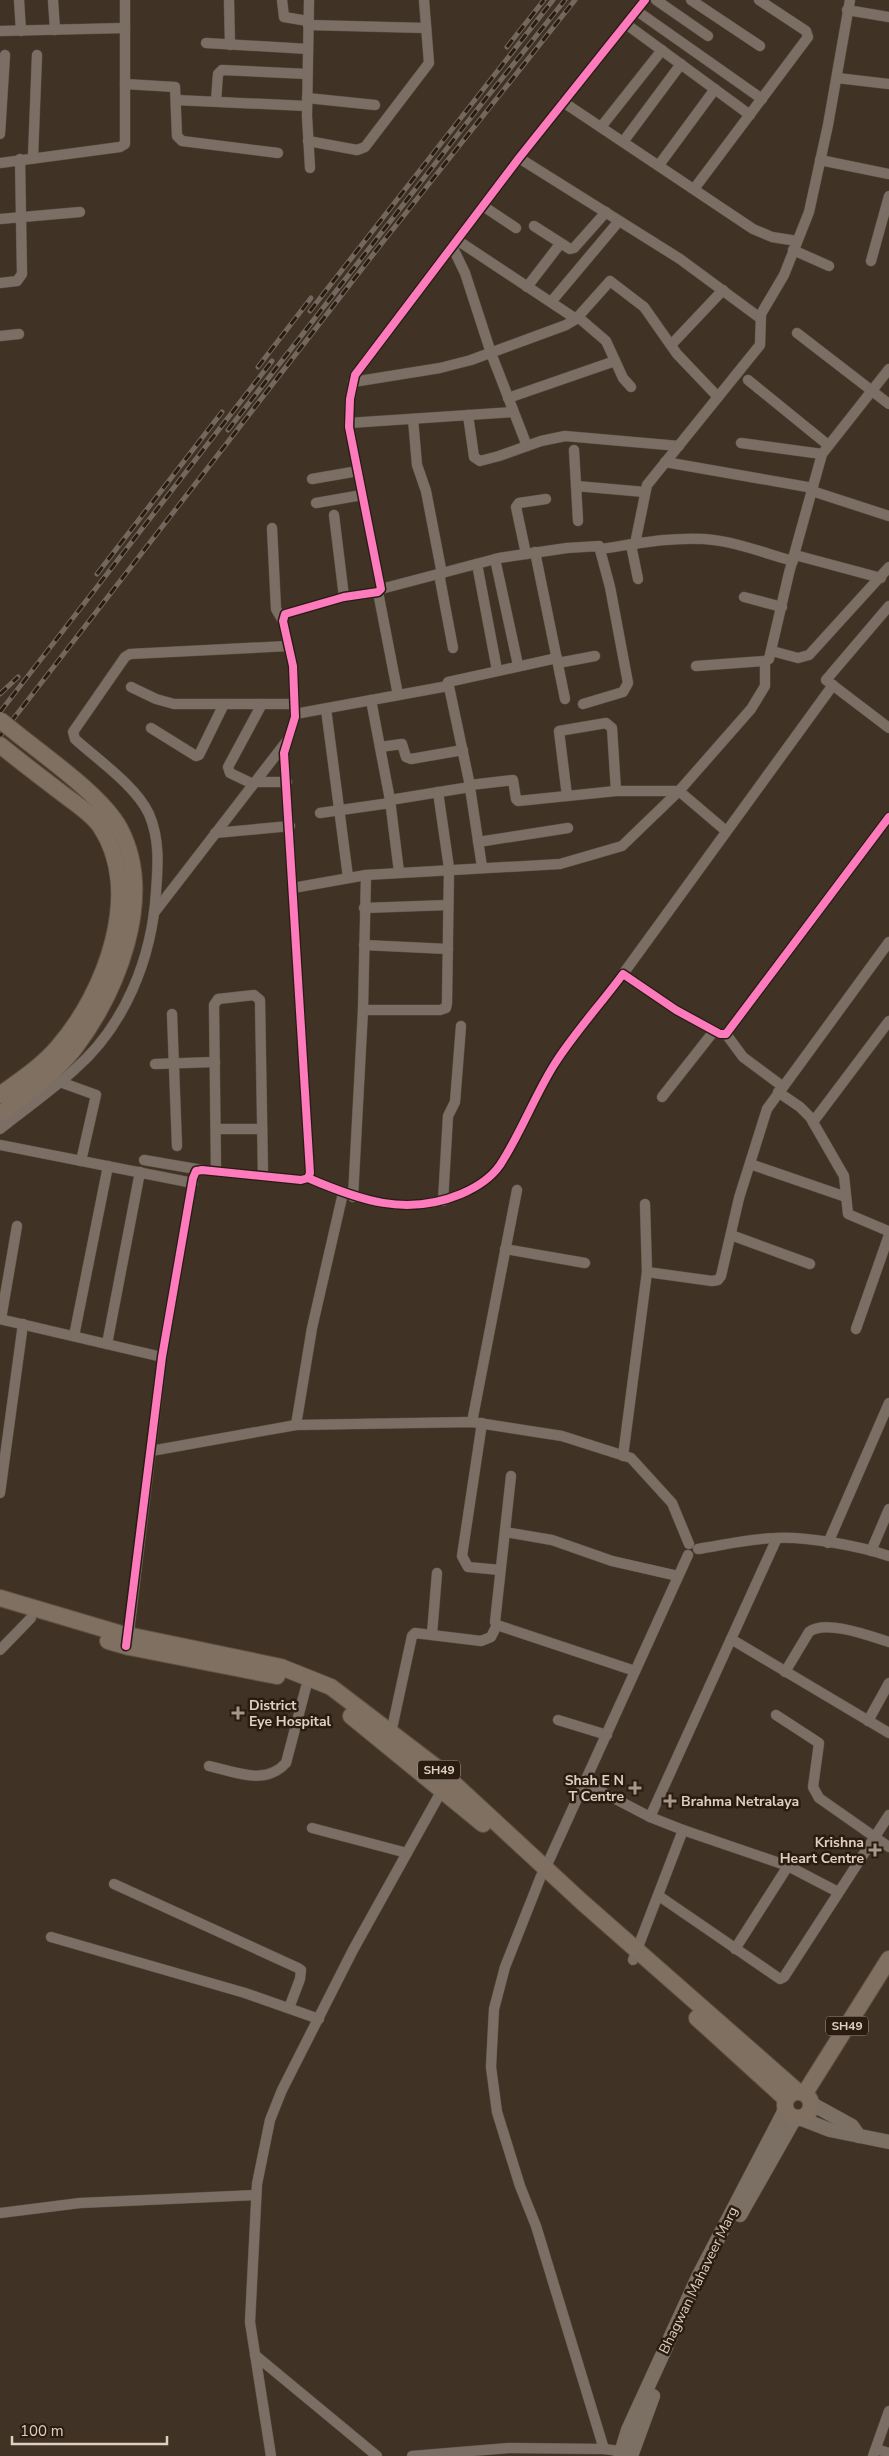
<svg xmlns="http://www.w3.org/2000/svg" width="889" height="2456" font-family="'Nunito Sans',sans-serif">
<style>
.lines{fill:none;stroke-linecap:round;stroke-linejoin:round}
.street-casing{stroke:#5e5044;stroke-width:11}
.secondary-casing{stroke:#5e5044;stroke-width:15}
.primary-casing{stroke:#5e5044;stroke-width:18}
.street{stroke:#7b6e64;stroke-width:10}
.secondary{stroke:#7c6f63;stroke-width:14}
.primary{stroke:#7f7062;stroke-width:16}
.rail-casing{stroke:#74685e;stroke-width:5}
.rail{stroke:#291c11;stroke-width:3;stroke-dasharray:9;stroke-linecap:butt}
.primary-bridge-casing{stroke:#5e5044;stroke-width:18;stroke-linecap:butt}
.primary-bridge{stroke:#7f7062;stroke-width:16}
.cycleway-casing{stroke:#291c11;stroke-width:11}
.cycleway{stroke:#fd7abc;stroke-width:8}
.poi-dot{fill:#a89789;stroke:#291c11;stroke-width:2}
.labels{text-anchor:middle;stroke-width:5;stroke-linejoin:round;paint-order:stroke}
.shield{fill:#291c11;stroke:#a9998c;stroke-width:1}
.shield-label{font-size:12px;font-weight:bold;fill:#e0cec0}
.poi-label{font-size:14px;font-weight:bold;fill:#e0cec0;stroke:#291c11;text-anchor:start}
.street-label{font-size:14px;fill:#e0cec0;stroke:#291c11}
</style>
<rect width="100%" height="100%" fill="#403224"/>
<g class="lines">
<defs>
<g id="street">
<polyline points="19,0 21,31"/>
<polyline points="53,0 55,30"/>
<polyline points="229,0 230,45"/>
<polyline points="282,0 284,17 308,21"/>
<polyline points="309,0 307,116 310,168"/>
<polyline points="656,0 708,36"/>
<polyline points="691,0 760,46"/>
<polyline points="847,10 889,17"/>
<polyline points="637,11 762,99"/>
<polyline points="626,24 750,115"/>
<polyline points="308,25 426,28"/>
<polyline points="0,31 125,28"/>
<polyline points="206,43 308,49"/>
<polyline points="837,78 889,84"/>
<polyline points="125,84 175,87 177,136 182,141 278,153"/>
<polyline points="307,98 375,105"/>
<polyline points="176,100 307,106"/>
<polyline points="216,101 218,74 222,70 307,74"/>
<polyline points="563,102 753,229 772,237 797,241"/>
<polyline points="601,127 662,50"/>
<polyline points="0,134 5,55"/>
<polyline points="308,141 357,150 365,147 429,63 424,0"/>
<polyline points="623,142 681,64"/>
<polyline points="33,157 37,55"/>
<polyline points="519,158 680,259 760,318"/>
<polyline points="820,160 889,174"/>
<polyline points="0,163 120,147 125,144 125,0"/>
<polyline points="659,165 715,89"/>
<polyline points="694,189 808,37 806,31 759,0"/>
<polyline points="483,206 516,228"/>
<polyline points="0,219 80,212"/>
<polyline points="534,226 570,249 574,248 606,212"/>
<polyline points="457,240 576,319"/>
<polyline points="452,246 465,273 491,353 527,446"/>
<polyline points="793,250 829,266"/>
<polyline points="871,261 889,196"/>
<polyline points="0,283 17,281 22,274 20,159"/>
<polyline points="527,287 560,244"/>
<polyline points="551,302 619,221"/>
<polyline points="578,317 606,341 623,378 631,387"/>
<polyline points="797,333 889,404"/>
<polyline points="0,336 19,334"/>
<polyline points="671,345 723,290"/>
<polyline points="748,380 828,445"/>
<polyline points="353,382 440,368 471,360 566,325 576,319 610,281 644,307 677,354 718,397"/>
<polyline points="508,398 615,361"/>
<polyline points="468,415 474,457 480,461 499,456 541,441 565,436 679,446"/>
<polyline points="413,419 417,465 426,491 442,574"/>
<polyline points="349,423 513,412"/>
<polyline points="741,443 822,454"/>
<polyline points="574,450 578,521"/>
<polyline points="665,462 813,488"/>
<polyline points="312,479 358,471"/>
<polyline points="576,486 645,492"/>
<polyline points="812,491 889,516"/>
<polyline points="316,503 362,495"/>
<polyline points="334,515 344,597"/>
<polyline points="272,528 276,609 283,621"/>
<polyline points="635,544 647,485 760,345 761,314 784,275 809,212 828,125 850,0"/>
<polyline points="631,545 638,579"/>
<path d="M 601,549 C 635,544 669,537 704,539 C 734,541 764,553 793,561"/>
<polyline points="535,552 565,699"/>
<polyline points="526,554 516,507 519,503 546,499"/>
<polyline points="795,555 881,578"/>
<polyline points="495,559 518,665"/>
<polyline points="477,564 497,670"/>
<polyline points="439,574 453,648"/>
<polyline points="381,589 499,558 567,548 599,546 610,587 628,683 623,692 583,704"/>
<polyline points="378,592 398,695"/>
<polyline points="744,597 782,607"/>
<polyline points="889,606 826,680 889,728"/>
<polyline points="772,651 798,658 809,655 889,567"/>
<polyline points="558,663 595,656"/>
<polyline points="696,666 765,661 769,659 789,573 822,454 889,369"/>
<polyline points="131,687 156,699 174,704 295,704"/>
<polyline points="371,700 390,800 399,872"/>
<polyline points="326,709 348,877"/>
<polyline points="295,714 448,686"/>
<polyline points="151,728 196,756 199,755 224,704"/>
<polyline points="380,747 402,744 406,757 411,759 463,750"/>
<polyline points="255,782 287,782"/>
<polyline points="253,784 230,773 228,767 262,704"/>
<polyline points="470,785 513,780 516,799 518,801 616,791 679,791 726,831"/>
<polyline points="567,796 559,731 606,723 612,728 616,791"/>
<polyline points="390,800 470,787"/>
<polyline points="320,813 390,803"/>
<polyline points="215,833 290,826"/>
<polyline points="478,842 568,828"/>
<polyline points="482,867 469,781 448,682 557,658"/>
<polyline points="293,888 366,875 560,864 622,846 679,791 751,709 765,686 765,661"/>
<polyline points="364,908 448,905"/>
<polyline points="154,913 286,742"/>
<polyline points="364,945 448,949"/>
<polyline points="623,974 833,685"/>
<polyline points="363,1010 440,1010 446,1008 447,1003 449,868 438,792"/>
<polyline points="172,1014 177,1146"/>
<polyline points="726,1034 743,1057 782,1086"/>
<polyline points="155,1064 215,1062"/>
<polyline points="60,1082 96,1095 81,1161"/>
<polyline points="778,1092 800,1107 810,1117 844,1176 848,1214 888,1231 889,1235 856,1329"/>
<polyline points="662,1097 714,1031"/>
<polyline points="813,1122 889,1021"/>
<path d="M 0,1129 C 25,1109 51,1091 74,1070 C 125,1026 152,958 156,892 C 158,866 160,839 149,814 C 136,786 98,760 75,739 L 73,732 L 125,657 L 130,654 L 288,646"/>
<polyline points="216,1129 262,1129"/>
<polyline points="0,1145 193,1183"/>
<polyline points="144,1160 202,1170"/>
<polyline points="750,1164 846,1197"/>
<polyline points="216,1171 214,1005 218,999 254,995 260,1000 263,1175"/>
<path d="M 308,1178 C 359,1200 406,1217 461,1194 C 475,1188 491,1178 500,1165 C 521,1133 534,1097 554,1065 C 574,1033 601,1004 623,974 L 676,1010 L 720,1034 L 726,1034 L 889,817"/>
<polyline points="353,1197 363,1010 366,875"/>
<polyline points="443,1201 448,1116 455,1102 461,1026"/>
<polyline points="731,1235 810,1264"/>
<polyline points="505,1249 585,1263"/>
<polyline points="647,1272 712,1281 718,1280 721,1276 739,1198 767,1109 889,942"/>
<polyline points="0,1319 162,1357"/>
<polyline points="1,1319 17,1226"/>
<polyline points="74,1336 108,1166"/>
<polyline points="107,1344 140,1172"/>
<polyline points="472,1422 517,1190"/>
<polyline points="482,1423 462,1556 468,1567 500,1570"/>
<polyline points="296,1425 312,1328 343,1193"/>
<polyline points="151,1451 296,1425 472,1422 562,1436 631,1458 672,1503 689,1544"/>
<polyline points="623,1456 647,1272 645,1204"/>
<polyline points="511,1476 495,1622 497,1625 635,1671"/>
<polyline points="0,1493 23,1324"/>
<polyline points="505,1532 552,1540 612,1561 678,1576"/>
<polyline points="828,1543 889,1403"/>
<path d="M 698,1549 C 723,1545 749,1539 775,1538 C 806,1536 860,1546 889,1556"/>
<polyline points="871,1551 889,1509"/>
<polyline points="432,1634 437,1573"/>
<polyline points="731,1639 889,1733"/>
<polyline points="128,1640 162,1357 193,1178 196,1171 202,1170 301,1180 308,1178 310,1173 284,753 295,717 293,666 283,621 285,614 344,597 378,592 381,589 349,427 350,399 355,375 519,158 645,0"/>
<polyline points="0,1650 31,1618"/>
<path d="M 785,1672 L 809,1632 C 825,1619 870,1636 889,1642"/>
<polyline points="776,1715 819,1743 813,1787 819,1798 889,1847"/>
<polyline points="558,1720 607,1735"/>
<polyline points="868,1721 889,1683"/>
<polyline points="391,1733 412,1636 415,1633 481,1641 491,1637 497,1625"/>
<path d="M 209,1766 C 236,1772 265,1786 286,1763 L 306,1687"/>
<polyline points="585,1783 650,1817 683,1830 788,1866 838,1892"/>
<polyline points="650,1817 777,1538"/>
<polyline points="312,1828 407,1853"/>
<polyline points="546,1867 688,1555"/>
<polyline points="541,1876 505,1967 494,2009 491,2067 497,2112 520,2186 536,2226 604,2449"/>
<polyline points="114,1884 298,1968 301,1970 300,1979 289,2008"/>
<polyline points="659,1896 780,1979 784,1977 889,1815"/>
<polyline points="51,1937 245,1993 319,2019"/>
<polyline points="735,1949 788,1866"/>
<polyline points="633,1960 683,1830"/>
<polyline points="0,2213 80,2203 256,2195"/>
<polyline points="255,2355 377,2456"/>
<polyline points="876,2449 889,2453"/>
<polyline points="271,2456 250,2322 257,2184 270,2120 282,2090 353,1950 442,1790"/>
<polyline points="412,2456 509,2448 604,2449 627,2452"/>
<polyline points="873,2456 889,2411"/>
</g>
<g id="secondary">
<polyline points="812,2104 852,2126 859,2136"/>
<polyline points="799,2118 830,2130 889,2142"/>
<polyline points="740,2215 795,2118"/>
<polyline points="620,2456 628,2430 699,2275 786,2108"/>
<polyline points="631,2456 653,2396"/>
</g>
<g id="primary">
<path d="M 0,745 C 21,762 42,778 63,794 C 76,804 91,813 100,826 C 144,892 105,993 58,1047 C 42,1066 20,1080 0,1095"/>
<path d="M 0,1114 C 25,1095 54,1074 74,1049 C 117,992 156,898 120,829 C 104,798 49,759 20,736"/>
<polyline points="0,1598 118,1633 281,1667 331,1687 436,1767 582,1902 797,2091"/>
<polyline points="108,1641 129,1647 277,1676"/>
<polyline points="351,1716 483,1824"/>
<polyline points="697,2018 786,2099"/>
<circle cx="798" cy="2105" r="13"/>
<polyline points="805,2093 889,1959"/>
</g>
</defs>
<use href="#street" class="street-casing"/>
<use href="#secondary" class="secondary-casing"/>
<use href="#primary" class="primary-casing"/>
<use href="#street" class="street"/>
<use href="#secondary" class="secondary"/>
<use href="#primary" class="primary"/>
<defs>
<g id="rail">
<polyline points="507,47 544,0"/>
<polyline points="310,311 553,0"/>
<polyline points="258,367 311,298"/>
<polyline points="228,430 483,102 565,0"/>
<polyline points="97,574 222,412"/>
<polyline points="0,694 18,677"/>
<polyline points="0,712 272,361"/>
<polyline points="0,736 382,243 575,0"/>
</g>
</defs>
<use href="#rail" class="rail-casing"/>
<use href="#rail" class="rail"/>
<defs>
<polyline id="primary-bridge" points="0,720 20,736"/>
</defs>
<use href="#primary-bridge" class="primary-bridge-casing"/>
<use href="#primary-bridge" class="primary-bridge"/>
<defs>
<g id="cycleway">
<path d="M 308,1178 C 359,1200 406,1217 461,1194 C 475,1188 491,1178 500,1165 C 521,1133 534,1097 554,1065 C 574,1033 601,1004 623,974 L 676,1010 L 720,1034 L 726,1034 L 889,817"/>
<polyline points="126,1646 162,1357 193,1178 196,1171 202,1170 301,1180 308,1178 310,1173 284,753 295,717 293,666 283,621 285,614 344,597 378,592 381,589 349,427 350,399 355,375 519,158 645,0"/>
</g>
</defs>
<use href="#cycleway" class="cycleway-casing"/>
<use href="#cycleway" class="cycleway"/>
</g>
<g class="poi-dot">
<path d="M235.5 1705.5h5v5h5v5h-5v5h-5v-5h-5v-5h5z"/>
<path d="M632.5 1780.5h5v5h5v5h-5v5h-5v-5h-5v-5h5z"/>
<path d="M667.5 1793.5h5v5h5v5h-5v5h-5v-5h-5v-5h5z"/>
<path d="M872.5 1842.5h5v5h5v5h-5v5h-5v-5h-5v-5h5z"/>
</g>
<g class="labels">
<g class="shield">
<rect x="418" y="1760.5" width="42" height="19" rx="4"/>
<rect x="826" y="2016.5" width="42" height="19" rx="4"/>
</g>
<g class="shield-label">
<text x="439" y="1774">SH49</text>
<text x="847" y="2030">SH49</text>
</g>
<g class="poi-label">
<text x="249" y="1710">District<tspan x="249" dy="16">Eye Hospital</tspan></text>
<text x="624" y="1785" text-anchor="end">Shah E N<tspan x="624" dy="16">T Centre</tspan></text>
<text x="681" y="1806">Brahma Netralaya</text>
<text x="864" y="1847" text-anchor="end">Krishna<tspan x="864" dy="16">Heart Centre</tspan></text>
</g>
<g class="street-label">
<text transform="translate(698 2280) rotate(-64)" y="5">Bhagwan Mahaveer Marg</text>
</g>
</g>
<path d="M12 2436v8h155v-8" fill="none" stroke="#e0cec0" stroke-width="2.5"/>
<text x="20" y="2436" font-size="15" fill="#e0cec0" stroke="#291c11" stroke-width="4" paint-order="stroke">100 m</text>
</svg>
